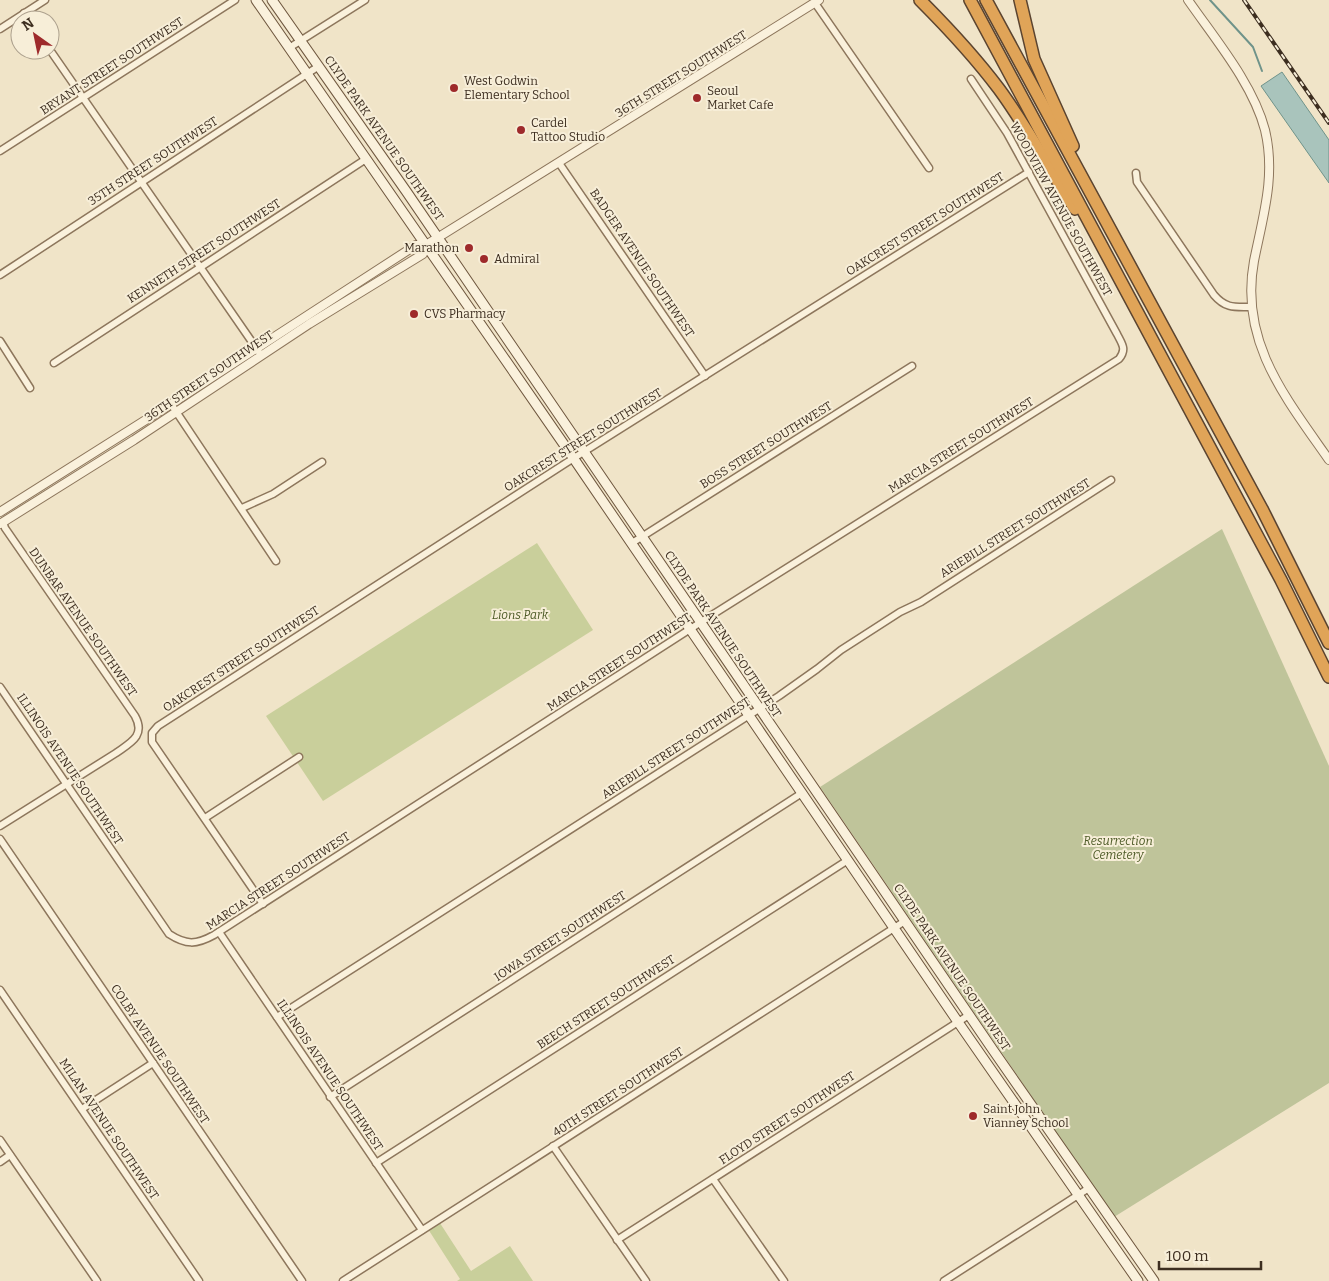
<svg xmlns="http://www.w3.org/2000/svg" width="1329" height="1281" font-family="Bitter,serif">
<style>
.green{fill:#c9cf9b}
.cemetery{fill:#bfc49a}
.water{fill:#a9c4bc;stroke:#6f938a}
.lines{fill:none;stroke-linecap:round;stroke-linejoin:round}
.stream{stroke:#6f938a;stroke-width:2}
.minor-casing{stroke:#8d765c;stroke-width:9}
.tertiary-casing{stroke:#8d765c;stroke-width:10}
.secondary-casing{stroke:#6f573f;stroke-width:11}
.motorway-casing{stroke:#5b4430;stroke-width:14}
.minor{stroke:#faf1dc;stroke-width:6}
.tertiary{stroke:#faf1dc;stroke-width:8}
.secondary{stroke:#faf1dc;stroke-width:9}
.motorway{stroke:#e0a458;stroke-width:11}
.rail-casing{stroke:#3d2e20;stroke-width:4}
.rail{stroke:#f7eed8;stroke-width:2;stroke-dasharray:5.5;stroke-linecap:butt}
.poi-dot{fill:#9e2a2b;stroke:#f7eed8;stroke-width:2}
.labels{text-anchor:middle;stroke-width:4;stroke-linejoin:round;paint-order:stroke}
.street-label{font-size:12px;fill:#3d2e20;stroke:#f7eed8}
.poi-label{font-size:12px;fill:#3d2e20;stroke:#f7eed8;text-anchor:start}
.park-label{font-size:12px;font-style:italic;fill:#4d5a26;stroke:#f7eed8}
</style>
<rect width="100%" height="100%" fill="#f0e4c8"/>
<g class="green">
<polygon points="537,543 593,630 323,801 266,716"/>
<polygon points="438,1220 471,1271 510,1246 533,1281 457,1281 460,1279 428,1229"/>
</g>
<polygon class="cemetery" points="1222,529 1329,766 1329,1083 1114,1217 820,787"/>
<polygon class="water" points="1282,72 1329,140 1329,183 1261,86"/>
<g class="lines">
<polyline class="stream" points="1210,0 1253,47 1262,71"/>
<defs>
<g id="minor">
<polyline points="815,3 929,168"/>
<polyline points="24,13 29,20"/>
<polyline points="0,29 45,0"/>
<polyline points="289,48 365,0"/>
<polyline points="50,50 261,355"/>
<polyline points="0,151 235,0"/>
<polyline points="559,163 705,376"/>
<path d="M 1136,173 L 1137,182 L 1214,295 C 1226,309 1235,307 1252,307"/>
<polyline points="0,275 319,66"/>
<polyline points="0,341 30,388"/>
<polyline points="54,363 366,159"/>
<polyline points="171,404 276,561"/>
<polyline points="242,508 273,494 322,462"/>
<polyline points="632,543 912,366"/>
<path d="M 0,687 L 169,934 C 186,945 196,945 214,935 L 712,615 L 1119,359 C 1127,349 1122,344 1117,334 L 1007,133 L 971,79"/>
<polyline points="205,818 299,757"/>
<path d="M 0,826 L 116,753 C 130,743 146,736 135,716 L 5,528 L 3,522"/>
<polyline points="0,839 302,1281"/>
<polyline points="263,904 152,742 152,733 158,726 566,463 1029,172"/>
<polyline points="219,932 422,1230"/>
<polyline points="0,990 199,1281"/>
<polyline points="277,1017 779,696 817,669 841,650 900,612 921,602 1111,480"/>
<polyline points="330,1097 802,793"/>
<polyline points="82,1109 153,1063"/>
<polyline points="0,1140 97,1281"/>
<polyline points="553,1146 646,1281"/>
<polyline points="0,1162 10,1155"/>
<polyline points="376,1163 848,860"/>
<polyline points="713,1179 784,1281"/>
<polyline points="617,1240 969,1015"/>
<polyline points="343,1281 905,921"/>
<polyline points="944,1281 1089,1188"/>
</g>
<g id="tertiary">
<path d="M 1188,0 C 1215,39 1253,84 1265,130 C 1276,176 1263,216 1254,261 C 1239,342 1286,398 1329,460"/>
<polyline points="0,512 171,404 416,245 426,245 819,0"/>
<polyline points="0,524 134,440 309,324 423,254 426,245"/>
</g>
<g id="secondary">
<polyline points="256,0 574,459 958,1022 1138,1281"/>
<polyline points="272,0 406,191 993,1050 1154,1281"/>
</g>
<g id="motorway">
<path d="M 920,0 C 948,28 975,57 999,89 C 1027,127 1049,169 1075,209"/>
<polyline points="970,0 1281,580 1329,677"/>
<polyline points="986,0 1262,509 1329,643"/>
<polyline points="1020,0 1034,59 1073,146"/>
</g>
</defs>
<use href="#minor" class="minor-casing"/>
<use href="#tertiary" class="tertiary-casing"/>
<use href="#secondary" class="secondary-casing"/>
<use href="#motorway" class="motorway-casing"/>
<use href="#minor" class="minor"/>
<use href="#tertiary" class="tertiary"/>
<use href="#secondary" class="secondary"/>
<use href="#motorway" class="motorway"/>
<defs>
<polyline id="rail" points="1244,0 1329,123"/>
</defs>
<use href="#rail" class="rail-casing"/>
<use href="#rail" class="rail"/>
</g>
<g class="poi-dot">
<circle cx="454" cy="88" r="5"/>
<circle cx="697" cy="98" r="5"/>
<circle cx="521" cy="130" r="5"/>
<circle cx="469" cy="248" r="5"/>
<circle cx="484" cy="259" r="5"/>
<circle cx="414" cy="314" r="5"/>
<circle cx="973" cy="1116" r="5"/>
</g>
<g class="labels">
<g class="street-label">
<text transform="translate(112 66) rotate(-33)" y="4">BRYANT STREET SOUTHWEST</text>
<text transform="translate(681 74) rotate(-32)" y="4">36TH STREET SOUTHWEST</text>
<text transform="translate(384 138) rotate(55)" y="4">CLYDE PARK AVENUE SOUTHWEST</text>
<text transform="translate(153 161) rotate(-33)" y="4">35TH STREET SOUTHWEST</text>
<text transform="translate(1061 209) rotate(61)" y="4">WOODVIEW AVENUE SOUTHWEST</text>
<text transform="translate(925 224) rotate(-32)" y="4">OAKCREST STREET SOUTHWEST</text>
<text transform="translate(204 251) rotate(-33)" y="4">KENNETH STREET SOUTHWEST</text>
<text transform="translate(642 263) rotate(56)" y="4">BADGER AVENUE SOUTHWEST</text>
<text transform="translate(209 376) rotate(-34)" y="4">36TH STREET SOUTHWEST</text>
<text transform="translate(583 440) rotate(-32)" y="4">OAKCREST STREET SOUTHWEST</text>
<text transform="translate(766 445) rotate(-32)" y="4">BOSS STREET SOUTHWEST</text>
<text transform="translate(961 445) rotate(-32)" y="4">MARCIA STREET SOUTHWEST</text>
<text transform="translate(1015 528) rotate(-32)" y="4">ARIEBILL STREET SOUTHWEST</text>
<text transform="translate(83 622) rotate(55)" y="4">DUNBAR AVENUE SOUTHWEST</text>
<text transform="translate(723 634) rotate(56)" y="4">CLYDE PARK AVENUE SOUTHWEST</text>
<text transform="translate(241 659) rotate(-33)" y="4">OAKCREST STREET SOUTHWEST</text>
<text transform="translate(619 662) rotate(-33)" y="4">MARCIA STREET SOUTHWEST</text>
<text transform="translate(676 748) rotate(-33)" y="4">ARIEBILL STREET SOUTHWEST</text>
<text transform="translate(70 769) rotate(56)" y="4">ILLINOIS AVENUE SOUTHWEST</text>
<text transform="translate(278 881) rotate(-33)" y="4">MARCIA STREET SOUTHWEST</text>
<text transform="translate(560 936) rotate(-33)" y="4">IOWA STREET SOUTHWEST</text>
<text transform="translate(952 967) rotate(56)" y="4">CLYDE PARK AVENUE SOUTHWEST</text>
<text transform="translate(606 1002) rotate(-33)" y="4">BEECH STREET SOUTHWEST</text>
<text transform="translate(160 1054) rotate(56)" y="4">COLBY AVENUE SOUTHWEST</text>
<text transform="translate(330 1075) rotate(56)" y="4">ILLINOIS AVENUE SOUTHWEST</text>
<text transform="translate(618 1092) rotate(-33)" y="4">40TH STREET SOUTHWEST</text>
<text transform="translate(787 1118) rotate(-33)" y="4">FLOYD STREET SOUTHWEST</text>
<text transform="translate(109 1129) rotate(56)" y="4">MILAN AVENUE SOUTHWEST</text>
</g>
<g class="poi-label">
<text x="464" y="85">West Godwin<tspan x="464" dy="14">Elementary School</tspan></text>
<text x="707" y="95">Seoul<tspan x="707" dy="14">Market Cafe</tspan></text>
<text x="531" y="127">Cardel<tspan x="531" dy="14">Tattoo Studio</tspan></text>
<text x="459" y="252" text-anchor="end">Marathon</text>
<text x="494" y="263">Admiral</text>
<text x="424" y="318">CVS Pharmacy</text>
<text x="983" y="1113">Saint John<tspan x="983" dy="14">Vianney School</tspan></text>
</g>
<g class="park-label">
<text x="520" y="619">Lions Park</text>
<text x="1118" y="845">Resurrection<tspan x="1118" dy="14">Cemetery</tspan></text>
</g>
</g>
<g transform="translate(35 35) rotate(327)"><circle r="24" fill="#f7eed8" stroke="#ada18e"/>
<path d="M0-4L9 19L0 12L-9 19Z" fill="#9e2a2b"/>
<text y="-8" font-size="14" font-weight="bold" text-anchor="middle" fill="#3d2e20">N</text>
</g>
<path d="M1159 1261v8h102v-8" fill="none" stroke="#3d2e20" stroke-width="2.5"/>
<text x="1166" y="1261" font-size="15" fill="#3d2e20" stroke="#f7eed8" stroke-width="4" paint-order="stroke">100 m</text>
</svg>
